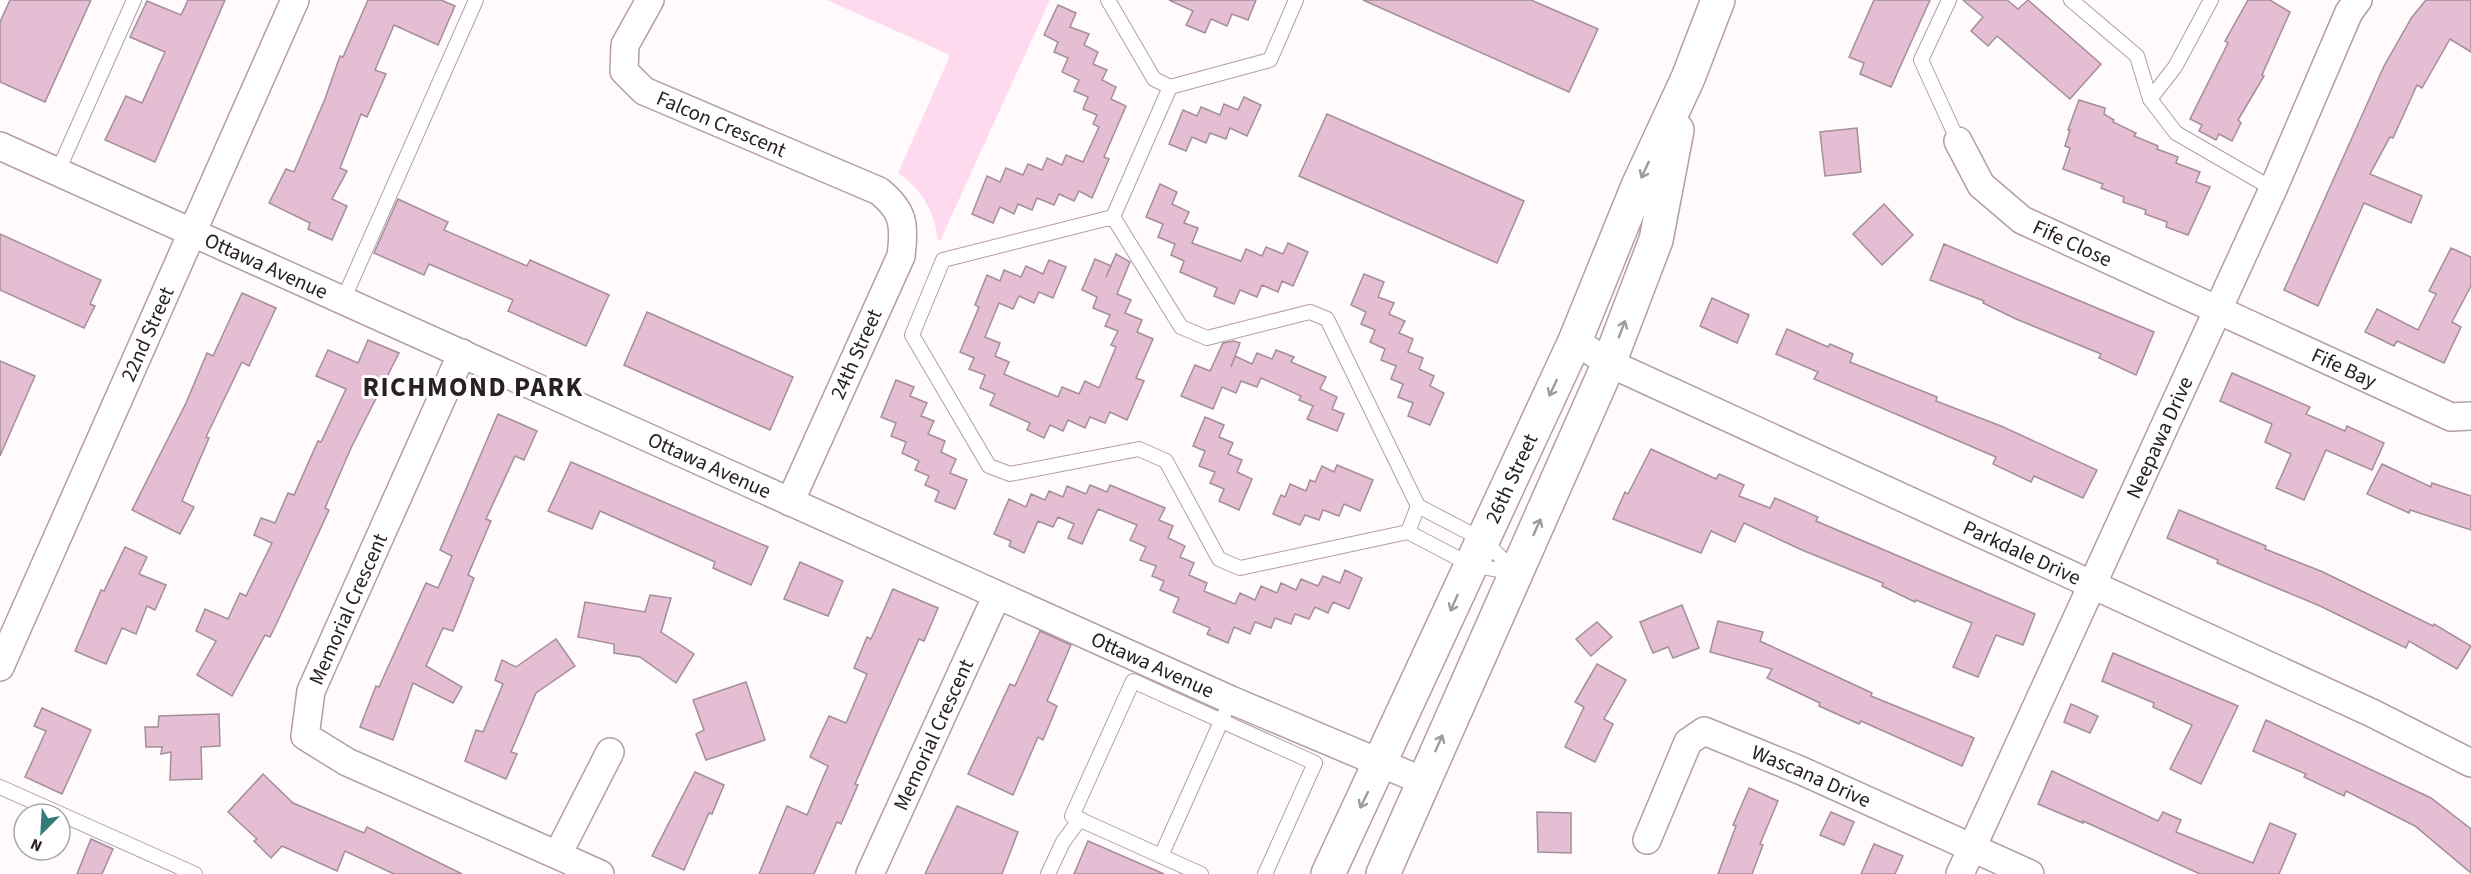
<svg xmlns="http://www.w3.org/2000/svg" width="2471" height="874" font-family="'Source Sans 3',sans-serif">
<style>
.green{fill:#ffd9ed}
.building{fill:#e5bed3;stroke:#a38e99;stroke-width:1.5}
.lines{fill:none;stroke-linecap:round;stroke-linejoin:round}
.lane-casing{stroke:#b39da9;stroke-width:16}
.street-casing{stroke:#b39da9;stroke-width:30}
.secondary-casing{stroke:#b39da9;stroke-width:36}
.lane{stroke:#fff;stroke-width:14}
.street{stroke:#fff;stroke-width:27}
.secondary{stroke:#fff;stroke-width:33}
.oneway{stroke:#9e9b9c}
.labels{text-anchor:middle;stroke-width:6;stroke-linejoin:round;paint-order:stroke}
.street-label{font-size:21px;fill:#282024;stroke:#fff}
.district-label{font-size:27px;font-weight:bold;letter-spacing:1.5px;fill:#282024;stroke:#fff}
</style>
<rect width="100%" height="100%" fill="#fffafc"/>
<path class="green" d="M 827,0 L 1050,0 L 940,241 L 937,239 C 937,213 919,187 898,173 L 949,58 L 948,54 Z"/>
<g class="building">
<polygon points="10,0 91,0 45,102 0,82 0,22"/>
<polygon points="188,0 225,0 155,162 105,140 126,96 142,103 165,52 130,37 147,1 181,15"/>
<polygon points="368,0 441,0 455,6 438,45 394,25 375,70 386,74 367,117 361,114 340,168 347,171 332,199 347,206 332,240 308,229 310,223 269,203 286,169 294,172 325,99 340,56 343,57"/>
<polygon points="1169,0 1256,0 1248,20 1232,14 1227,26 1211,19 1205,33 1186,25 1193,11"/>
<polygon points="1363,0 1531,0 1598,29 1569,92"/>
<polygon points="1874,0 1930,0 1891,87 1860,74 1864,63 1849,57"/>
<polygon points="1963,0 2007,0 2018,9 2028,0 2101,64 2070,99 1997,36 1988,46 1971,31 1983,17"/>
<polygon points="2248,0 2270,0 2290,12 2262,75 2264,76 2238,120 2241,123 2232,141 2219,134 2216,140 2199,131 2202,125 2190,119 2228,43 2225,41"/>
<polygon points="2426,0 2471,0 2471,52 2450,39 2422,88 2417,85 2393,138 2390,137 2370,174 2422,196 2411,223 2364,203 2318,306 2284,290 2384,66 2412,17"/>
<polygon points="1058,5 1076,13 1070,27 1089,34 1084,45 1098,52 1093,64 1107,70 1102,80 1116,87 1111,99 1126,106 1104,157 1109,159 1092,198 1079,191 1074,201 1059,194 1054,205 1037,198 1032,210 1018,204 1014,214 1000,207 993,223 972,214 987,176 1000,182 1006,168 1023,175 1028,164 1042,170 1047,158 1062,165 1066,155 1083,162 1099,127 1093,124 1097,115 1083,109 1088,97 1074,91 1079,80 1062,72 1068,58 1054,52 1058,42 1044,35"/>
<polygon points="1244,97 1261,105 1247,136 1230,128 1226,139 1210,133 1206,143 1192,137 1186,151 1169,144 1183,110 1197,116 1201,107 1220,115 1224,104 1238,110"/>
<polygon points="2079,100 2105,108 2104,114 2114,120 2113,122 2136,133 2134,136 2158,146 2157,149 2178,157 2176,163 2200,172 2196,182 2210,187 2188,235 2166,227 2167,222 2145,214 2146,210 2123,202 2124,197 2101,188 2103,184 2063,169 2070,148 2065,146 2070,130 2068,130"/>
<polygon points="1327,114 1524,201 1497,263 1299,176"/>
<polygon points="1857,128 1861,172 1825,176 1820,132"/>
<polygon points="1160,184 1177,192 1172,204 1189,212 1184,223 1198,228 1192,243 1241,261 1246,249 1262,256 1266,247 1283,254 1288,243 1308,252 1293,286 1282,281 1278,292 1262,285 1257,297 1240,290 1234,304 1214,296 1217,288 1180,272 1184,261 1171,255 1175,244 1158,237 1163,224 1146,217"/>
<polygon points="398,199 448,222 444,230 527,266 530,260 609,295 586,346 508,311 513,300 429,264 424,275 374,253"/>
<polygon points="1884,204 1913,235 1882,265 1853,234"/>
<polygon points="0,234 101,280 90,304 95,306 84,328 0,290"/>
<polygon points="1944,244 2154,332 2136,375 2099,358 2101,354 2016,319 1983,303 1984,301 1930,280"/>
<polygon points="2451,248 2471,257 2471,286 2452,322 2461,327 2444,363 2397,341 2394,346 2365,332 2377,309 2418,330 2436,294 2429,291"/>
<polygon points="1116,254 1130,262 1117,294 1131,300 1125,313 1142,320 1137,332 1153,339 1136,378 1144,381 1127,420 1110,412 1105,423 1090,417 1085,428 1068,420 1063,431 1050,425 1044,438 1027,430 1030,423 990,405 995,394 980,388 985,375 969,369 974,358 960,352 979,307 975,305 987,275 1000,281 1004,270 1021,277 1026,266 1043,274 1049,260 1066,267 1053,298 1039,292 1034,303 1019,296 1013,309 999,303 985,337 1000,343 995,356 1009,362 1004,374 1058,397 1062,387 1079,394 1085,381 1099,388 1116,347 1111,345 1118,331 1105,326 1110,315 1093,308 1097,297 1082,290 1095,259 1111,266 1106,277"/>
<polygon points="1364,274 1384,282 1378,297 1394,303 1389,314 1405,321 1399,333 1413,339 1408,352 1423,358 1419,369 1434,376 1430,386 1444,393 1430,425 1408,416 1413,403 1398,397 1403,384 1391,379 1396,366 1381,360 1385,349 1370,342 1375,330 1361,324 1366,312 1351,305"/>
<polygon points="242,293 276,308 249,366 242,362 206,437 209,438 182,501 194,507 180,534 132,510 186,403 207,353 213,356"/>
<polygon points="1712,298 1749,315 1737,343 1700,326"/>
<polygon points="647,312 793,377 770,430 624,365"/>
<polygon points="1787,329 1828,347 1830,344 1853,354 1850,362 1937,397 1936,401 2001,426 2097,470 2083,498 2034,476 2031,482 1993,464 1996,457 1814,379 1818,372 1776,354"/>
<polygon points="368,340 399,353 351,448 325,508 329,510 284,608 270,637 265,635 232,696 197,675 216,641 196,631 205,609 228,619 240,593 246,596 272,543 254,535 261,518 275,523 288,493 294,495 318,441 321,442 346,389 316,376 328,350 358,363"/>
<polygon points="1234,341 1240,343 1231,367 1235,356 1252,364 1257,353 1272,359 1276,350 1294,357 1291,362 1326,377 1320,389 1337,397 1332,409 1344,414 1337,431 1307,419 1313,406 1299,400 1301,396 1261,378 1257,387 1241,381 1236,393 1222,387 1213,409 1181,396 1195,365 1210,371 1223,343"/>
<polygon points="0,361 35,376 0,456"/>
<polygon points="2232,373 2310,407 2306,414 2345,431 2347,426 2384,443 2372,470 2326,450 2304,500 2276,488 2291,454 2265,442 2272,424 2220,401"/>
<polygon points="896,380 914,387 910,396 927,403 921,416 934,421 928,434 945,441 941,452 956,459 950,473 967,480 955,509 935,501 939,491 925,485 929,476 915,470 919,461 902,453 906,442 891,436 896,423 881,417"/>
<polygon points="498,414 537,431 524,460 515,456 486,519 491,521 468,575 474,578 453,631 443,628 426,666 462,687 453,703 413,683 393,740 360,727 376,686 379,687 426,583 438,588 452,556 440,550"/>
<polygon points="1205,417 1224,425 1219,437 1233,443 1228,454 1242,460 1237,472 1252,479 1239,510 1219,501 1224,489 1210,483 1215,472 1199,466 1205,451 1193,446"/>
<polygon points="1651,449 1716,479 1719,474 1744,485 1739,496 1770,508 1775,498 1818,517 1816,521 2035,614 2023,645 1996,635 1978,677 1953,667 1972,623 1916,600 1915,602 1882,586 1883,583 1802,550 1744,523 1735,542 1711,531 1701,553 1613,519 1625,492 1628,494"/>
<polygon points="571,462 768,547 751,585 713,568 715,562 600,511 592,529 548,511"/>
<polygon points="2382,464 2431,487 2432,483 2471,496 2471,530 2410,510 2409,513 2367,494"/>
<polygon points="1337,465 1373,480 1360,511 1344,504 1339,516 1323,510 1319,520 1305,515 1300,525 1273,514 1281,495 1285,497 1290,484 1306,491 1310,480 1315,482 1322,466 1334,472"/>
<polygon points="1090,485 1107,492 1110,485 1165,508 1159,520 1173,526 1168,538 1185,546 1180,557 1194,563 1189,575 1207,583 1204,591 1235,604 1240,593 1255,600 1261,586 1277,593 1281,583 1296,590 1301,579 1318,586 1323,576 1340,583 1345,570 1362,578 1349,609 1333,602 1328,613 1315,607 1309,619 1295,614 1291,624 1275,618 1271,628 1255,622 1250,634 1234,627 1228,643 1207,634 1210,628 1173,612 1179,598 1160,590 1164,581 1152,576 1156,566 1140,560 1146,547 1130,540 1137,525 1098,509 1082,544 1068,538 1074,524 1058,517 1053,527 1038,521 1024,553 1009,546 1011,541 994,534 1009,499 1026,507 1031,494 1045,500 1049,491 1063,497 1067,486 1086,494"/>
<polygon points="2179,510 2266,546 2265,549 2323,572 2433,626 2434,624 2471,646 2457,669 2409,641 2406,648 2320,606 2217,563 2218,560 2167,538"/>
<polygon points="125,547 147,557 139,574 166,585 155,610 147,606 136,634 122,628 106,664 75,651 101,590 104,591"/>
<polygon points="800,562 843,581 828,616 784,599"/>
<polygon points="893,589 938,608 924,641 919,639 878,731 855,784 858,785 841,824 837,822 814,874 759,874 787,806 807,815 828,766 810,757 829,716 846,723 867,674 854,668 867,637 871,639"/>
<polygon points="650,595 671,598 661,632 694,654 676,683 640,657 614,653 614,644 578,637 585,602 645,612"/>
<polygon points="1682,605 1699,648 1673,658 1668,647 1653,653 1640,622"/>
<polygon points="1718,621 1763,632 1760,641 1872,693 1871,696 1974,738 1962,766 1861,721 1859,724 1819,706 1820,703 1767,678 1772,669 1710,652"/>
<polygon points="1597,622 1612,637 1591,656 1576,639"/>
<polygon points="1040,631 1071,645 1047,701 1057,706 1043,740 1038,737 1013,795 968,774 1010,684 1015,686"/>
<polygon points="556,639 575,666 536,693 511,752 517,754 506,779 465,761 476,730 483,732 503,684 495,680 502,660 516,667"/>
<polygon points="2113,653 2238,706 2201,784 2170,769 2192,725 2153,707 2154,703 2102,681"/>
<polygon points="1597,664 1626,680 1604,719 1613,724 1595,762 1565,747 1584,707 1575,702"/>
<polygon points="746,682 765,740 706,760 696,734 704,730 693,700"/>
<polygon points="2071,704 2098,716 2090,733 2064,722"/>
<polygon points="42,708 91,730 62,794 25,777 46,731 34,726"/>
<polygon points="219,714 220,746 201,747 202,779 170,780 171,752 161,754 162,747 146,747 145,727 158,727 159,716"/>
<polygon points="2266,720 2431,798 2471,829 2471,873 2415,826 2346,791 2344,796 2304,777 2306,774 2253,751"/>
<polygon points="2052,771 2158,821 2163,812 2181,820 2176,832 2253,863 2270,823 2296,834 2279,874 2200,874 2083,821 2083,823 2038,804"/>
<polygon points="695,772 724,785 712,814 709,813 684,870 652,856"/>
<polygon points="263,774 293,803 364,833 367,827 462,874 394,874 345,851 337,871 282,846 271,858 254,841 257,839 228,812"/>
<polygon points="1749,788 1778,801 1760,844 1763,845 1752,874 1718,874 1736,826 1733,825"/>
<polygon points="957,806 1018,832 1002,874 925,874"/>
<polygon points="1537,812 1571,813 1571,853 1538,852"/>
<polygon points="1831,812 1854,822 1844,845 1820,835"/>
<polygon points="91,839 113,849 102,874 77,874"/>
<polygon points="1088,841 1164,874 1074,874"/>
<polygon points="1874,844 1903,856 1895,874 1861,874"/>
</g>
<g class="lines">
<defs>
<g id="lane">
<polyline points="1108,0 1154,79 1170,87 1270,60 1296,0"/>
<polyline points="1949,0 1921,60 1958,141"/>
<polyline points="2071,0 2137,56 2150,99 2176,133 2273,189"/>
<polyline points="2150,99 2175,67 2211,0"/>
<polyline points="58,171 134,0"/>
<polygon points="1113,217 1181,327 1207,338 1310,312 1327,319 1418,506 1483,540 1517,573 1471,565 1408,532 1240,568 1219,559 1166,461 1139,449 1010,474 989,466 912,335 943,260"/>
<polyline points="1113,217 1170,87"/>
<polyline points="344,298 476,0"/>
<polyline points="1408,532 1418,506"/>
<polyline points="0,787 195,874"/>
<polyline points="1161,856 1072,816 1133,681 1315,763 1265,874"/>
<polyline points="1048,874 1063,842 1080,819"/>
<polyline points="1201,874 1161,856 1224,715"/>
</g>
<g id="street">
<path id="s1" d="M 650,0 L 625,45 L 624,71 L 644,91 L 879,191 C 904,211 905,225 901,256 L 790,502"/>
<path id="s2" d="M 1958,141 L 1981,185 L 2022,220 L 2451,417 L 2471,416"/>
<path id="s3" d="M 0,146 L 1231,700 L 1423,781"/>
<path id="s4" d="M 1575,341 L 1609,363 L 2372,713 L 2471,763"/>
<polyline points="462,353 311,691 305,736 347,762 600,874"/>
<path id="s5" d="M 0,667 L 295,0"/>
<path id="s6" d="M 1647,840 L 1688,742 L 1704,731 L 1802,771 L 2030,874"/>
<polyline points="558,854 610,752"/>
<path id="s7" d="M 870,874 L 997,595"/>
<path id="s8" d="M 1960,874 L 2273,189 L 2349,12 L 2358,0"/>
</g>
<g id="secondary">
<path id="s9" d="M 1328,874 L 1575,341 L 1638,186 L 1688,78 L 1718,0"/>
<polyline points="1383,874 1609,363 1656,240 1677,130"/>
</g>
</defs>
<use href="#lane" class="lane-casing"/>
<use href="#street" class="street-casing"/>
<use href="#secondary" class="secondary-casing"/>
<use href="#lane" class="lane"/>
<use href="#street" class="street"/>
<use href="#secondary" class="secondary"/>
</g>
<defs><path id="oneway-shaft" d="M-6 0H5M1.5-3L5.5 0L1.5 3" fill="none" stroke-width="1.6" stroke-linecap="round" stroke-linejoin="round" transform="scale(1.5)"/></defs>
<g class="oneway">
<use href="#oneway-shaft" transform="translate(1645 170) rotate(115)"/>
<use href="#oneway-shaft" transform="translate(1622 329) rotate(-69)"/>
<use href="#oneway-shaft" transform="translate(1553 388) rotate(115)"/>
<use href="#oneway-shaft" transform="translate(1537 527) rotate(-66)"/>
<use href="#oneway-shaft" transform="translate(1454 603) rotate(114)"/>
<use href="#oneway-shaft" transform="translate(1439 743) rotate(-66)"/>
<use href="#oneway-shaft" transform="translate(1364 800) rotate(116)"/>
</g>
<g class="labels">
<g class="street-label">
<text dy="7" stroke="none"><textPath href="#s1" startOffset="190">Falcon Crescent</textPath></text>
<text dy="7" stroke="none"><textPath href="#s2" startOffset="159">Fife Close</textPath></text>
<text dy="7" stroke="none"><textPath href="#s3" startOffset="292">Ottawa Avenue</textPath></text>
<text dy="7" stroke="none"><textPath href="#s5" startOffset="364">22nd Street</textPath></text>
<text transform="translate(856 354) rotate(-66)" y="7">24th Street</text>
<text dy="7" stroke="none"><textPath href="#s2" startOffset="458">Fife Bay</textPath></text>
<text dy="7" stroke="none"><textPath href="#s8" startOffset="480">Neepawa Drive</textPath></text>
<text dy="7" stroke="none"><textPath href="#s3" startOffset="778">Ottawa Avenue</textPath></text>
<text dy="7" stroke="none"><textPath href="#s9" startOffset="436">26th Street</textPath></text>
<text dy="7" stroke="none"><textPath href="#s4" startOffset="495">Parkdale Drive</textPath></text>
<text transform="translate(348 609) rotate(-66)" y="7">Memorial Crescent</text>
<text dy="7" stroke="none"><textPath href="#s3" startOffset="1264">Ottawa Avenue</textPath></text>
<text dy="7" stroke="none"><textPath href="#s7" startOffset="153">Memorial Crescent</textPath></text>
<text dy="7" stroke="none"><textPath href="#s6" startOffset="242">Wascana Drive</textPath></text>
</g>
<g class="district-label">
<text x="473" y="396">RICHMOND PARK</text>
</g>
</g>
<g transform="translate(42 832) rotate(204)"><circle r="28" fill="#ffffff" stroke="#a9a6a7" stroke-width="1.5"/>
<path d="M0-4.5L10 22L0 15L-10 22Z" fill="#327b78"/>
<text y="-9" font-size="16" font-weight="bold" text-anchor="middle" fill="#282024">N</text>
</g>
</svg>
